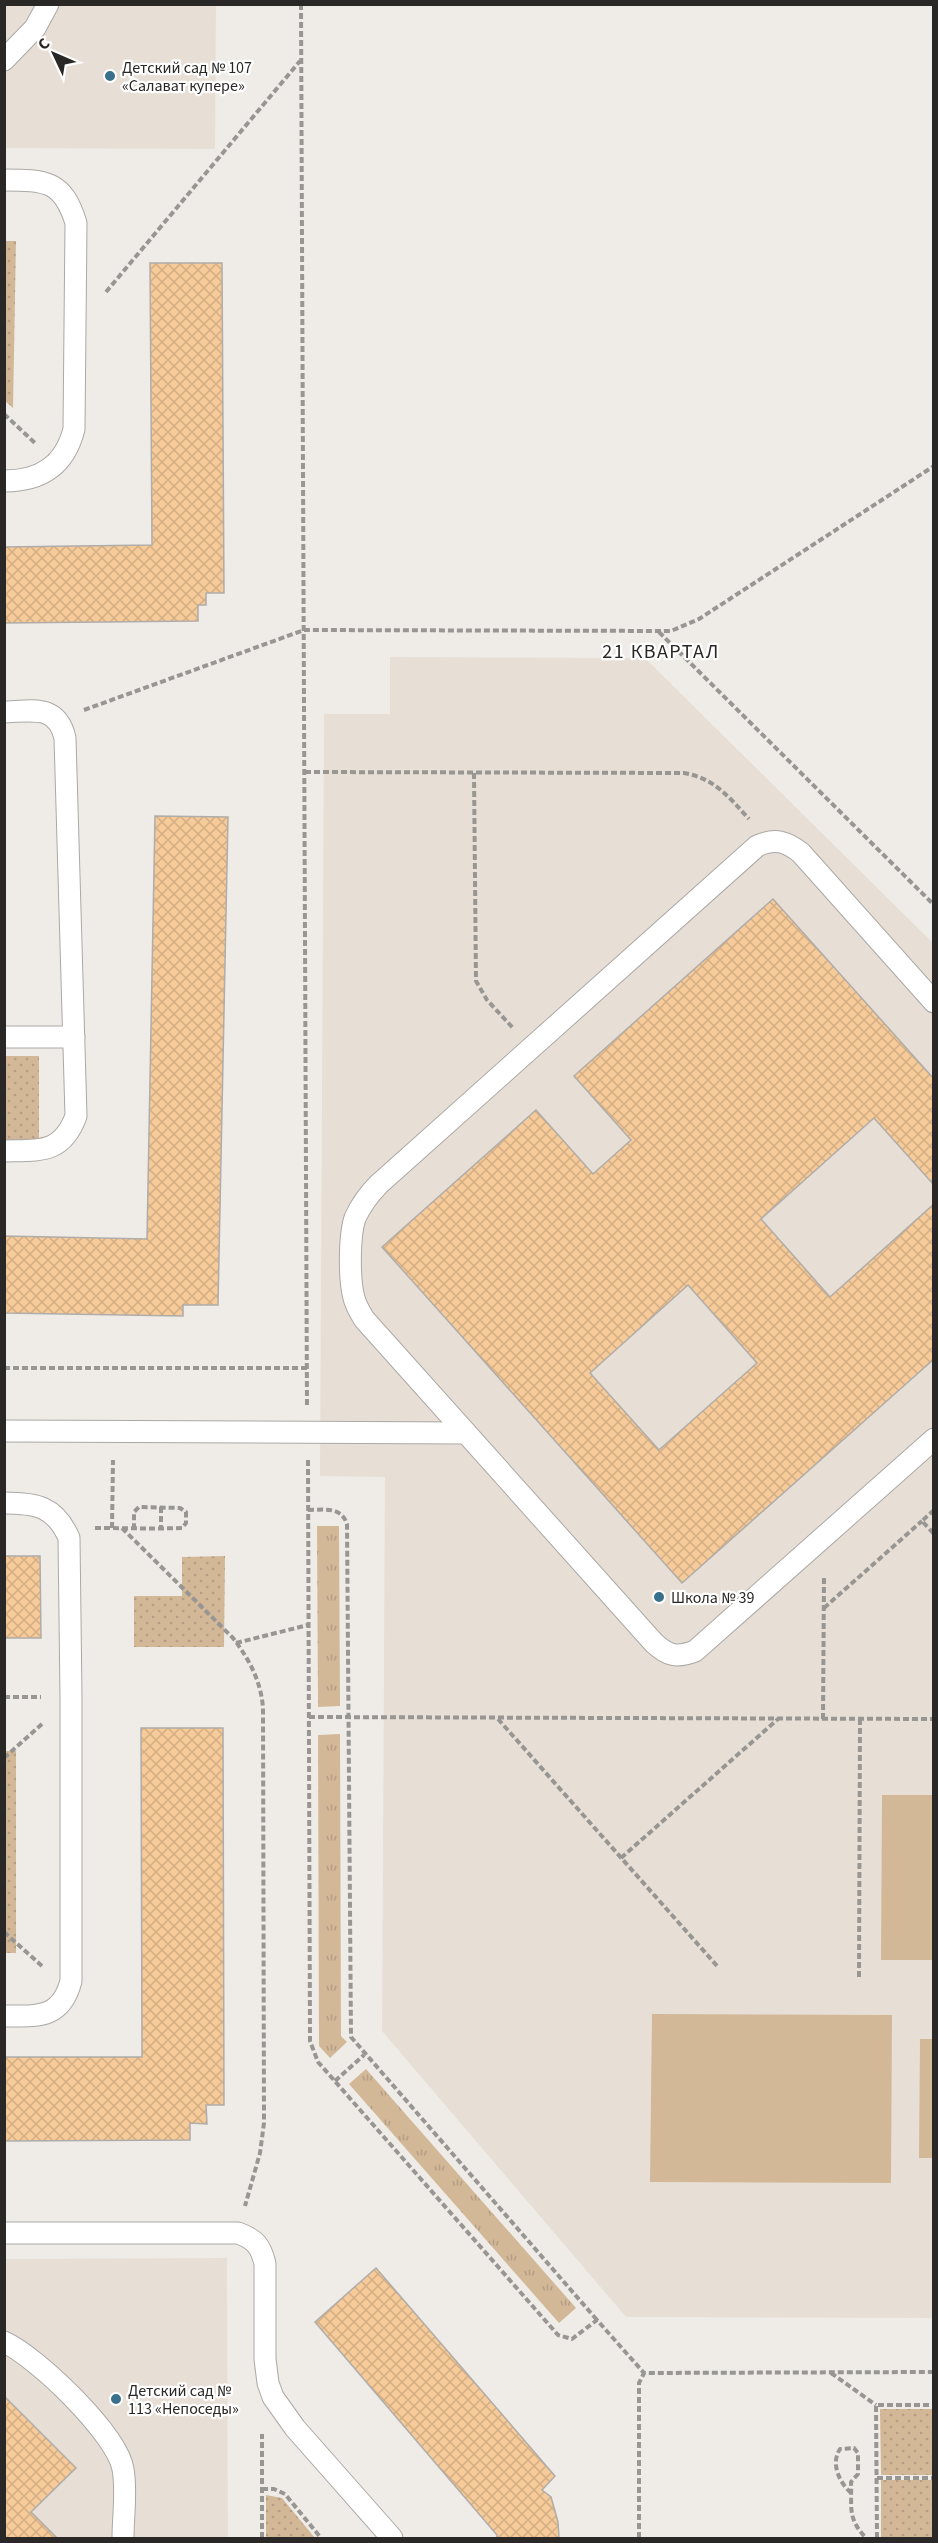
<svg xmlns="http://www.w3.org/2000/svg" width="938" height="2543" font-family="'Source Sans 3',sans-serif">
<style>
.built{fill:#e7dfd6}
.grass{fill:url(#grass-tufts)}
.park{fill:url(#park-dots)}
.garden{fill:#d3b898}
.building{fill:url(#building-cross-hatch);stroke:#afaca9;stroke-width:1.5;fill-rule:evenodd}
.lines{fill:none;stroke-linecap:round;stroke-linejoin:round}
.lane-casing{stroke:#aba8a5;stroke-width:23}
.path{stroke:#989693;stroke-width:4;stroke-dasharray:6 3;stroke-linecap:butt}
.lane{stroke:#fff;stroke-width:21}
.poi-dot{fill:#39708b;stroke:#fff;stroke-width:2}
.labels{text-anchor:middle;stroke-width:4.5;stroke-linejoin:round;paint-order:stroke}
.poi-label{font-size:16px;fill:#292826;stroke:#fff;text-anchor:start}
.quarter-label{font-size:20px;letter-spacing:1.5px;fill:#292826;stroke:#fff}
</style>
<defs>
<pattern id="grass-tufts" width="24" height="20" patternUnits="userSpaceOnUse" patternTransform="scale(1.5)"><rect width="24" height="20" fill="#d3b898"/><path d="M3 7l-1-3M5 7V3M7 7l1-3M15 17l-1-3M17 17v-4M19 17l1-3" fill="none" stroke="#b59e83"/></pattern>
<pattern id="park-dots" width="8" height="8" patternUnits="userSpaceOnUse" patternTransform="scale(1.5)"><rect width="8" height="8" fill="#d3b898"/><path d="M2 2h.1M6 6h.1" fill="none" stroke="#b59e83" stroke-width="1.8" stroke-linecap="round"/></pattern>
<pattern id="building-cross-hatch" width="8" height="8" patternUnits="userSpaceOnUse" patternTransform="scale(1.5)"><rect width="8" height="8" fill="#f6cb99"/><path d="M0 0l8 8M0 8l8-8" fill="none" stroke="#d3ae84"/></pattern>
</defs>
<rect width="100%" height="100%" fill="#efece8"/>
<g class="built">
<polygon points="5,5 216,5 215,149 5,148"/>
<polygon points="390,657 645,658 933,943 933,2318 626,2317 382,2031 385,1477 320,1476 324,714 390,714"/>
<polygon points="227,2258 228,2538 5,2538 4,2259"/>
</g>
<g class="grass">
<polygon points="317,1526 339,1526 340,1706 318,1707"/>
<polygon points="340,1734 341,2036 347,2042 330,2058 319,2046 318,1735"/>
<polygon points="366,2069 576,2308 559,2323 349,2084"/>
</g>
<g class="park">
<polygon points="5,241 16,241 13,408 4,400"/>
<rect x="5" y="1056" width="34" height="84"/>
<polygon points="225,1556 224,1647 134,1647 134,1596 182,1596 182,1557"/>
<rect x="5" y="1751" width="11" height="202"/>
<polygon points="880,2409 933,2409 933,2475 881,2475"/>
<polygon points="881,2480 933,2480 932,2538 881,2538"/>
<polygon points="266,2495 282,2498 315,2538 266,2538"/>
</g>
<g class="garden">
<polygon points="882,1795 933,1795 933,1960 881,1960"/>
<polygon points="652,2014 892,2015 891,2183 650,2182"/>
<polygon points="920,2039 933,2039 933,2158 919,2158"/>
</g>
<g class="building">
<polygon points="150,263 222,263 224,593 206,593 206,605 198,605 198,621 4,623 4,547 152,545"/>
<polygon points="155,816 228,817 218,1305 183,1305 183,1316 4,1313 4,1236 147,1239"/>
<path d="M 773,899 L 934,1079 L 934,1185 L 874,1118 L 761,1219 L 830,1297 L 934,1204 L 934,1359 L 682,1583 L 382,1247 L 536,1110 L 593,1174 L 631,1140 L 574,1076 ZM 688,1285 L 757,1363 L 659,1450 L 590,1373 Z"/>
<polygon points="4,1556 40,1556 41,1638 4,1638"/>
<polygon points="141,1728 223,1728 224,2105 206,2105 207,2124 190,2123 190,2140 4,2141 4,2057 142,2057"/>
<polygon points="376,2268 555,2476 542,2490 551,2497 558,2522 559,2538 580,2538 497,2538 497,2535 315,2322"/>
<polygon points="4,2396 76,2468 31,2512 57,2538 4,2538"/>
</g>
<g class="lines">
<defs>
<g id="lane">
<polyline points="4,60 35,28 48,4"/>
<path d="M 4,180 C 45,180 63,180 76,223 L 74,429 C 65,465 41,481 4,481"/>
<path d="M 4,712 C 33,711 57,704 65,738 L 76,1116 C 62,1154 40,1150 4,1151"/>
<path d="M 934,1002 L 801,853 C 786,841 775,838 757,846 L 379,1184 C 369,1194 361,1205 355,1218 C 349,1236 349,1280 354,1298 C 356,1306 360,1312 364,1319 L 654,1643 C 668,1656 677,1658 695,1651 L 934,1439"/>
<polyline points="4,1037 74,1037"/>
<polyline points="4,1431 466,1433"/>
<path d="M 4,1503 C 36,1503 55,1506 69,1538 L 71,1697 L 71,1981 C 61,2019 38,2016 4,2016"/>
<path d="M 4,2233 L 238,2233 C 255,2239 261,2246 265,2264 L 265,2359 L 268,2383 L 273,2397 L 295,2428 L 392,2538"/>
<path d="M 4,2342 C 36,2356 117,2434 123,2469 C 127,2491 123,2516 123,2538"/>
</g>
</defs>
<use href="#lane" class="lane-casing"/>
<g class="path">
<polyline points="301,4 307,1405"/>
<polyline points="106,292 300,61"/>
<polyline points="4,414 35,443"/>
<polyline points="659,632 934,905"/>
<polyline points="84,710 304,630 671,631 699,619 934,466"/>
<path d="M 305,772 L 684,773 C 714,778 729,797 749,819"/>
<polyline points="474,773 476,981 487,1000 513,1028"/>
<polyline points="4,1368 307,1368"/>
<polyline points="308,1460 310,2041 318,2062 558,2335 572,2339 597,2320 644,2373"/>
<polyline points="161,1507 161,1528"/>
<path d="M 308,1510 C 324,1510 341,1506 347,1524 L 351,2037 L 597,2320"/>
<polyline points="934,1510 922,1521 934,1534"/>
<path d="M 95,1528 C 124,1528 153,1529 182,1528 L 186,1523 L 186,1512 L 180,1508 L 139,1507 L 134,1512 L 134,1528"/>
<polyline points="112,1528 113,1460"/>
<path d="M 122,1528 L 233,1638 C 249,1659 261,1681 263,1708 L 264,2123 L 260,2153 L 245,2206"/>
<polyline points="824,1608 922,1521"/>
<polyline points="236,1643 308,1625"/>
<polyline points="4,1697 41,1697"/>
<polyline points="309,1717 934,1719"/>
<polyline points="498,1719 718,1967"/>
<polyline points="823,1719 824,1576"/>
<polyline points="4,1758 42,1724"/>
<polyline points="621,1858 778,1719"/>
<polyline points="4,1932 42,1966"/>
<polyline points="859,1977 860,1719"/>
<polyline points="335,2081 364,2055"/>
<polyline points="831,2373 876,2405"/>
<polyline points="877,2478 934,2478"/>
<polyline points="262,2489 274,2489 285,2494 321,2538"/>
<path d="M 851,2493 C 840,2483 830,2464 840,2449 L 854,2448 L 858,2453 L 858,2474 L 851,2482 C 852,2508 847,2518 866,2538"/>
<polyline points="262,2538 262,2434"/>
<polyline points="639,2538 639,2383 644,2373 934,2372"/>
<polyline points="877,2538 876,2405 934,2405"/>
</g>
<use href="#lane" class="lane"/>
</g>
<g class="poi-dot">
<circle cx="110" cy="76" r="6"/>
<circle cx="659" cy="1597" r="6"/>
<circle cx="116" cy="2399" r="6"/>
</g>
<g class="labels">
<g class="poi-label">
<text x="122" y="73">Детский сад № 107<tspan x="122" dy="18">«Салават купере»</tspan></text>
<text x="671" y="1603">Школа № 39</text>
<text x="128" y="2396">Детский сад №<tspan x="128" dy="18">113 «Непоседы»</tspan></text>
</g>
<g class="quarter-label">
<text x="661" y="658">21 КВАРТАЛ</text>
</g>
</g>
<rect width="938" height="2543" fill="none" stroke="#292826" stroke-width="12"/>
<g transform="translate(54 54) rotate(314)" stroke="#ffffff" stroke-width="4.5" paint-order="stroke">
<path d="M0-4.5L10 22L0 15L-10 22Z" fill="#292826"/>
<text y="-9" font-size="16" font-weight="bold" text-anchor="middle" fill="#292826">С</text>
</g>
</svg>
